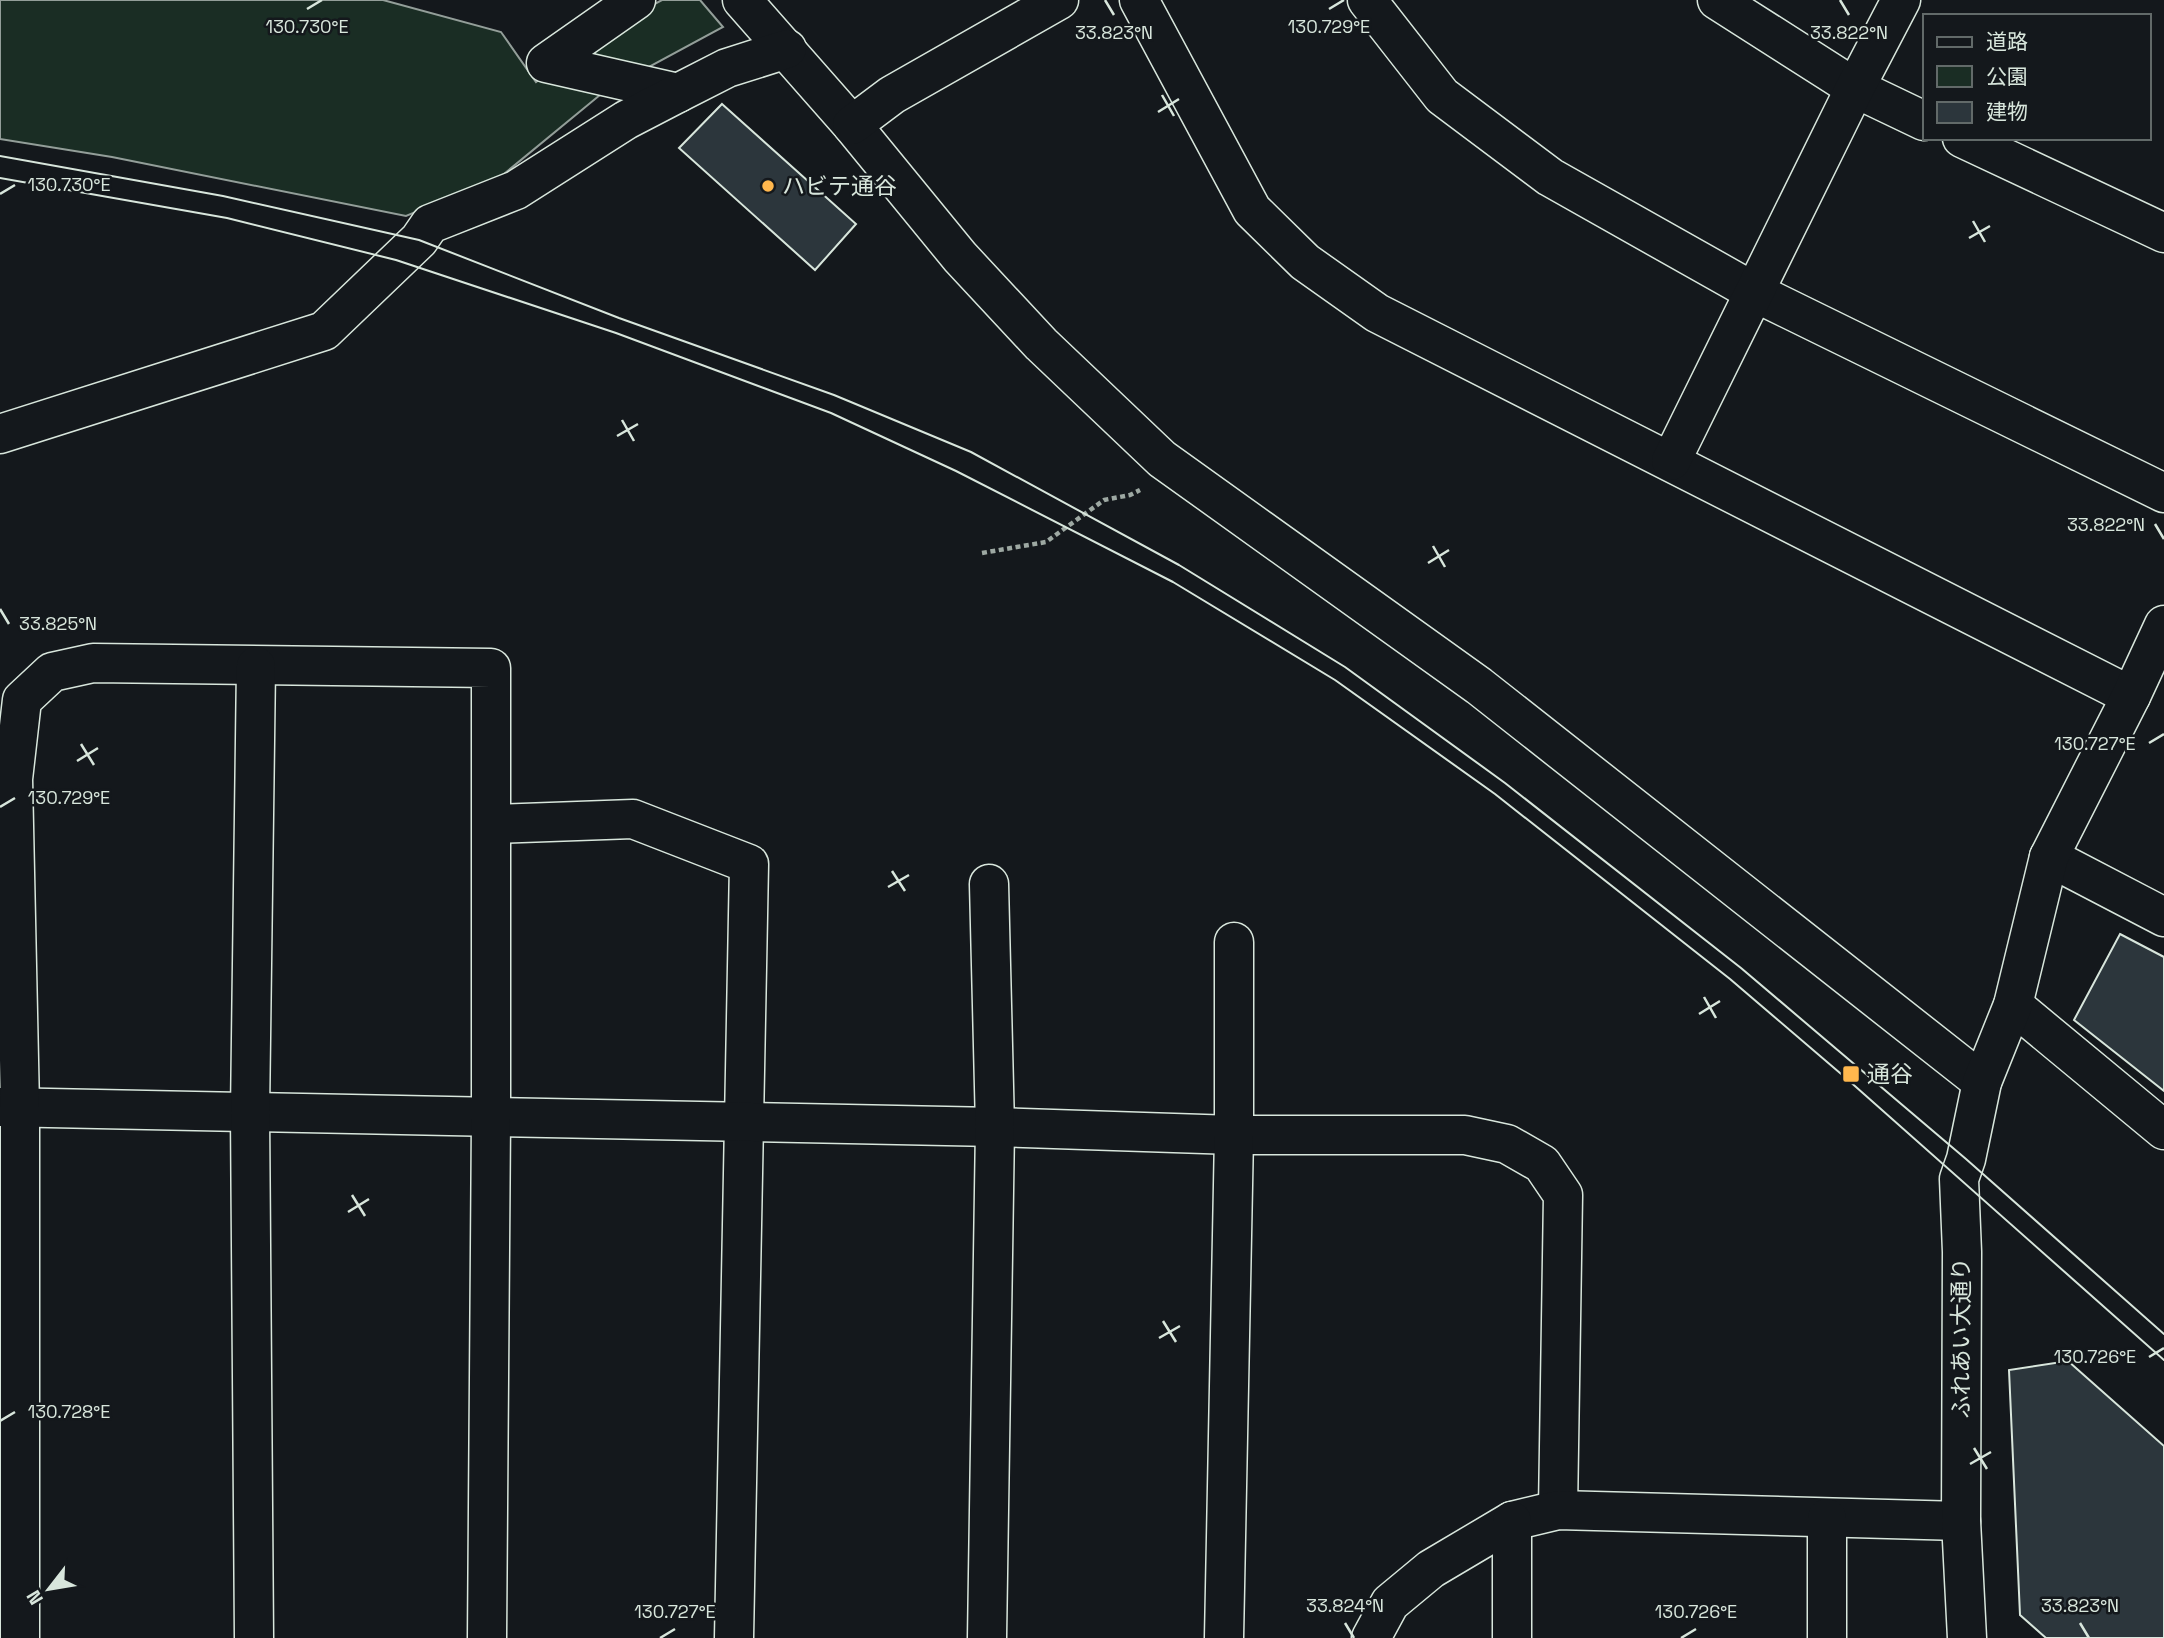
<svg xmlns="http://www.w3.org/2000/svg" width="2164" height="1638" font-family="'Space Grotesk','Noto Sans JP',sans-serif">
<style>
.green{fill:#1a2d24;stroke:#939e99;stroke-width:2}
.building{fill:#2c363c;stroke:#d8e6dc;stroke-width:2}
.lines{fill:none;stroke-linecap:round;stroke-linejoin:round}
.minor-casing{stroke:#d8e6dc;stroke-width:41}
.path{stroke:#9da8a2;stroke-width:4.5;stroke-dasharray:5 3.5;stroke-linecap:butt}
.minor{stroke:#14181c;stroke-width:38}
.tram{stroke:#d8e6dc;stroke-width:2}
.ticks{fill:none;stroke:#d8e6dc;stroke-width:2.5}
.poi-dot{fill:#ffb74d;stroke:#14181c;stroke-width:2.5}
.labels{text-anchor:middle;stroke-width:5;stroke-linejoin:round;paint-order:stroke}
.poi-label{font-size:23px;fill:#d8e6dc;stroke:#14181c;text-anchor:start}
.street-label{font-size:23px;fill:#d8e6dc;stroke:#14181c}
.ticks-label{font-size:18px;text-anchor:middle;fill:#d8e6dc;stroke:#14181c;stroke-width:5;stroke-linejoin:round;paint-order:stroke}
</style>
<rect width="100%" height="100%" fill="#14181c"/>
<polygon class="green" points="0,0 383,0 501,32 536,82 606,30 662,0 700,0 723,27 606,90 499,178 406,216 112,157 0,139"/>
<g class="building">
<polygon points="722,104 856,224 815,270 679,148"/>
<polygon points="2120,934 2164,957 2164,1091 2074,1020"/>
<polygon points="2068,1361 2164,1446 2164,1638 2046,1638 2020,1615 2009,1370"/>
</g>
<g class="lines">
<defs>
<g id="minor">
<polyline points="636,0 546,63 678,93"/>
<polyline points="742,0 852,125 960,257 1041,344 1162,459 1479,686 1982,1082"/>
<polyline points="1139,0 1252,210 1305,262 1377,313 2131,696"/>
<polyline points="1367,0 1442,96 1550,177 1754,292 2164,493"/>
<polyline points="1717,0 1855,88 1924,121"/>
<polyline points="852,125 892,95 1059,0"/>
<polyline points="1962,138 2164,233"/>
<polyline points="0,434 324,331 419,240 430,224 516,190 626,120 678,93 727,68 787,49"/>
<polyline points="1671,461 1855,88 1901,0"/>
<polyline points="492,824 633,819 749,864 734,1638"/>
<polyline points="2049,857 2164,917"/>
<polyline points="2013,1005 2164,1130"/>
<polyline points="0,1107 995,1127 1234,1135 1465,1135 1507,1144 1542,1164 1563,1195 1558,1510"/>
<polyline points="20,1638 20,1107 13,779 22,700 52,672 93,663 491,668 491,1118 487,1638"/>
<polyline points="254,1638 250,1113 256,666"/>
<polyline points="987,1638 995,1127 989,884"/>
<polyline points="1224,1638 1234,1135 1234,942"/>
<polyline points="1371,1638 1390,1603 1431,1569 1512,1521 1558,1510 1961,1521"/>
<polyline points="1512,1638 1512,1521"/>
<polyline points="1827,1638 1827,1518"/>
<polyline points="1967,1638 1961,1521 1962,1252 1959,1179 1966,1159 1982,1082 2013,1005 2049,857 2131,696 2164,625"/>
</g>
</defs>
<use href="#minor" class="minor-casing"/>
<polyline class="path" points="982,553 1046,542 1104,500 1130,495 1140,490"/>
<use href="#minor" class="minor"/>
<g class="tram">
<polyline points="0,156 223,196 419,240 619,318 834,395 971,452 1179,565 1345,667 1505,783 1741,968 1966,1159 2164,1334"/>
<polyline points="0,178 227,218 396,260 616,333 831,413 956,471 1173,582 1335,680 1495,794 1730,979 1847,1079 2164,1360"/>
</g>
</g>
<path class="ticks" d="M 1105,0 L 1114,15M 1840,0 L 1849,15M 307,9 L 322,0M 1329,9 L 1344,0M 1162,95 L 1174,116M 1158,112 L 1179,99M 0,194 L 15,185M 1973,221 L 1985,242M 1969,238 L 1990,226M 622,420 L 634,441M 617,436 L 638,424M 2155,524 L 2164,539M 1433,546 L 1445,567M 1428,563 L 1449,550M 0,609 L 9,624M 2149,743 L 2164,734M 81,744 L 94,765M 77,761 L 98,748M 0,807 L 15,798M 892,871 L 905,891M 888,887 L 909,875M 1704,997 L 1716,1018M 1699,1014 L 1720,1001M 352,1195 L 365,1216M 348,1212 L 369,1199M 1163,1321 L 1176,1342M 1159,1338 L 1180,1326M 2149,1357 L 2164,1348M 0,1421 L 15,1412M 1974,1448 L 1987,1469M 1970,1464 L 1991,1452M 1345,1623 L 1354,1638M 2080,1623 L 2089,1638M 660,1638 L 675,1629M 1681,1638 L 1696,1629"/>
<g class="poi-dot">
<circle cx="768" cy="186" r="7"/>
<rect x="1842" y="1065" width="18" height="18" rx="3.5"/>
</g>
<g class="labels">
<g class="poi-label">
<text x="782" y="194">ハビテ通谷</text>
<text x="1867" y="1082">通谷</text>
</g>
<g class="street-label">
<text transform="translate(1961 1338) rotate(-90)" y="8">ふれあい大通り</text>
</g>
</g>
<g class="ticks-label">
<text x="307" y="33">130.730°E</text>
<text x="1329" y="33">130.729°E</text>
<text x="1114" y="39">33.823°N</text>
<text x="1849" y="39">33.822°N</text>
<text x="69" y="191">130.730°E</text>
<text x="2106" y="531">33.822°N</text>
<text x="58" y="630">33.825°N</text>
<text x="2095" y="750">130.727°E</text>
<text x="69" y="804">130.729°E</text>
<text x="2095" y="1363">130.726°E</text>
<text x="69" y="1418">130.728°E</text>
<text x="1345" y="1612">33.824°N</text>
<text x="2080" y="1612">33.823°N</text>
<text x="675" y="1618">130.727°E</text>
<text x="1696" y="1618">130.726°E</text>
</g>
<rect x="1923" y="14" width="228" height="126" fill="#14181c" stroke="#626a69" stroke-width="2"/>
<rect x="1937" y="37" width="35" height="10" fill="#14181c" stroke="#626a69" stroke-width="2"/>
<text x="1986" y="49" font-size="21" fill="#d8e6dc">道路</text>
<rect x="1937" y="66" width="35" height="21" fill="#1a2d24" stroke="#626a69" stroke-width="2"/>
<text x="1986" y="84" font-size="21" fill="#d8e6dc">公園</text>
<rect x="1937" y="102" width="35" height="21" fill="#2c363c" stroke="#626a69" stroke-width="2"/>
<text x="1986" y="119" font-size="21" fill="#d8e6dc">建物</text>
<g transform="translate(49 1589) rotate(239)" stroke="#14181c" stroke-width="5" paint-order="stroke">
<path d="M0-5L12 26L0 18L-12 26Z" fill="#d8e6dc"/>
<text y="-10" font-size="19" font-weight="bold" text-anchor="middle" fill="#d8e6dc">N</text>
</g>
</svg>
